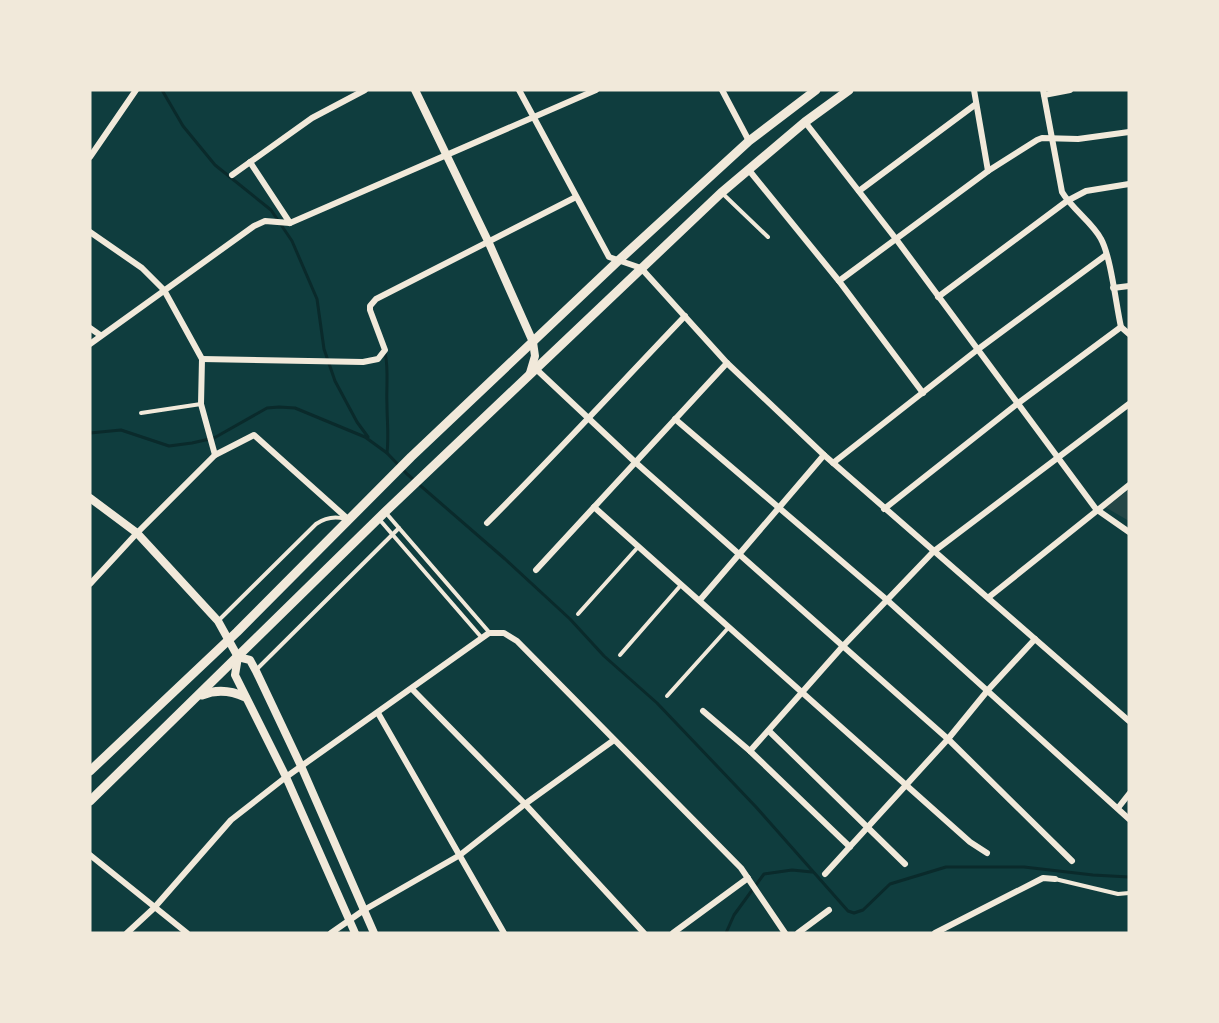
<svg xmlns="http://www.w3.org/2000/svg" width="1219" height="1023" font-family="'Golos Text',sans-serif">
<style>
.green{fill:#244646}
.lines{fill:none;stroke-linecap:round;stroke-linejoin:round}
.stream{stroke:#0a2a2b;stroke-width:3}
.service{stroke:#f1e9da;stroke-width:4}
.minor{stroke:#f1e9da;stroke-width:6}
.tertiary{stroke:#f1e9da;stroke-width:8}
.secondary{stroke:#f1e9da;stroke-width:9}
</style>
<rect width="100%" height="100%" fill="#0f3d3e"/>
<polygon class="green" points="1129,490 1129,521 1105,507"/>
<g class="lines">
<g class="stream">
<polyline points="162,90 183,126 215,165 271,210 292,241 317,299 324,349 335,381 357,422 368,437"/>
<path d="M 385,352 C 389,370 386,387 387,405 C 387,421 389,436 387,453"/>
<polyline points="90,433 121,430 169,446 192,443 214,438 267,408 279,407 295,408 365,437 387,453 407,474 505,559 570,619 604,656 657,703 756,807 848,911 854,913 863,910 890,884 946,867 1024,867 1093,875 1129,877"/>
<polyline points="726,933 734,915 764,874 792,870 812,872"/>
</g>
<g class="service">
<polyline points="722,193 768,237"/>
<polyline points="141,413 201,404"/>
<polyline points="386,513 489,632"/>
<polyline points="379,519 482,638"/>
<polyline points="578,614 638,547"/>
<path d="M 218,621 L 316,524 C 325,518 335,516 345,519"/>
<polyline points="620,655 681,585"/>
<polyline points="257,669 399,528"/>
<polyline points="667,696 729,627"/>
<polyline points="1055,879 1118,894 1129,893"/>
</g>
<g class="minor">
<polyline points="519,90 609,257 641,268 727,363 824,455 1129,721"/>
<polyline points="722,90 749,141"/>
<polyline points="974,90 988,171"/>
<path d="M 1043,90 L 1062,192 C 1072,209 1093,223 1101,239 C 1111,257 1116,305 1121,327 L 1129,334"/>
<polyline points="1044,95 1070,90"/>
<polyline points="805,122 896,239 1096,509 1129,532"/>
<polyline points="90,157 136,90"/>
<polyline points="250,162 290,223"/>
<polyline points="748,169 839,281 923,393"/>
<polyline points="232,175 312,118 365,90"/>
<polyline points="859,191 976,104"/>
<polyline points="90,232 142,268 164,290 202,359 201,404 215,455"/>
<polyline points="839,281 988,171 1037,140 1042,138 1078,139 1129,132"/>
<polyline points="1113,288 1129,286"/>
<polyline points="938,297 1067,201 1086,191 1129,184"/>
<polyline points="90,328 100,335"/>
<polyline points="90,344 254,226 265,221 290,223 596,90"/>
<polyline points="202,359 363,362 378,359 385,350 370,310 370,306 376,299 576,197"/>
<polyline points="535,368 635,462 948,739 1072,861"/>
<polyline points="675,419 887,600 1129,819"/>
<polyline points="833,463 977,350 1106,255"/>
<polyline points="594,507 970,842 987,853"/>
<polyline points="884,509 1017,404 1121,327"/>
<path d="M 487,523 C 554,456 619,385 685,316"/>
<polyline points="536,570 727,363"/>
<polyline points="90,584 137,533 215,455 254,435 349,520"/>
<polyline points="989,597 1129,485"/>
<polyline points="700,600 824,455"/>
<polyline points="412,689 525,804 644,933"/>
<polyline points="703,711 750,751 850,847"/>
<polyline points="378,713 504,933"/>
<polyline points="769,731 905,864"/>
<polyline points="750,751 843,646 933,552 1129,404"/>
<polyline points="1118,808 1129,794"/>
<polyline points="90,855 187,933"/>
<polyline points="825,874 948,739 988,690 1035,639"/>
<polyline points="127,933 154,908 231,820 286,777 489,633 504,633 517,641 741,868 785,933"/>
<polyline points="331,933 364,910 460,855 525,804 614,740"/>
<polyline points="673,933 748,878"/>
<polyline points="798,933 829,910"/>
<polyline points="935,933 1043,878 1055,879"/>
</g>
<g class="tertiary">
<polyline points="415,90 488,241 533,342 535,356 530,373"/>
<polyline points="90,498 137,533 218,621 238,657 235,675 286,777 355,933"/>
<polyline points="238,657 250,660 256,671 301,766 374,933"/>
</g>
<g class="secondary">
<path d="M 202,695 C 217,689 230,690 245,697"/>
<polyline points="90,771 237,632 411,457 618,261 749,141 816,90"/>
<polyline points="90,801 385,512 721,193 805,122 849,90"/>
</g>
</g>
<rect width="1219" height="1023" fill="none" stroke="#f1e9da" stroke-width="183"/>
</svg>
